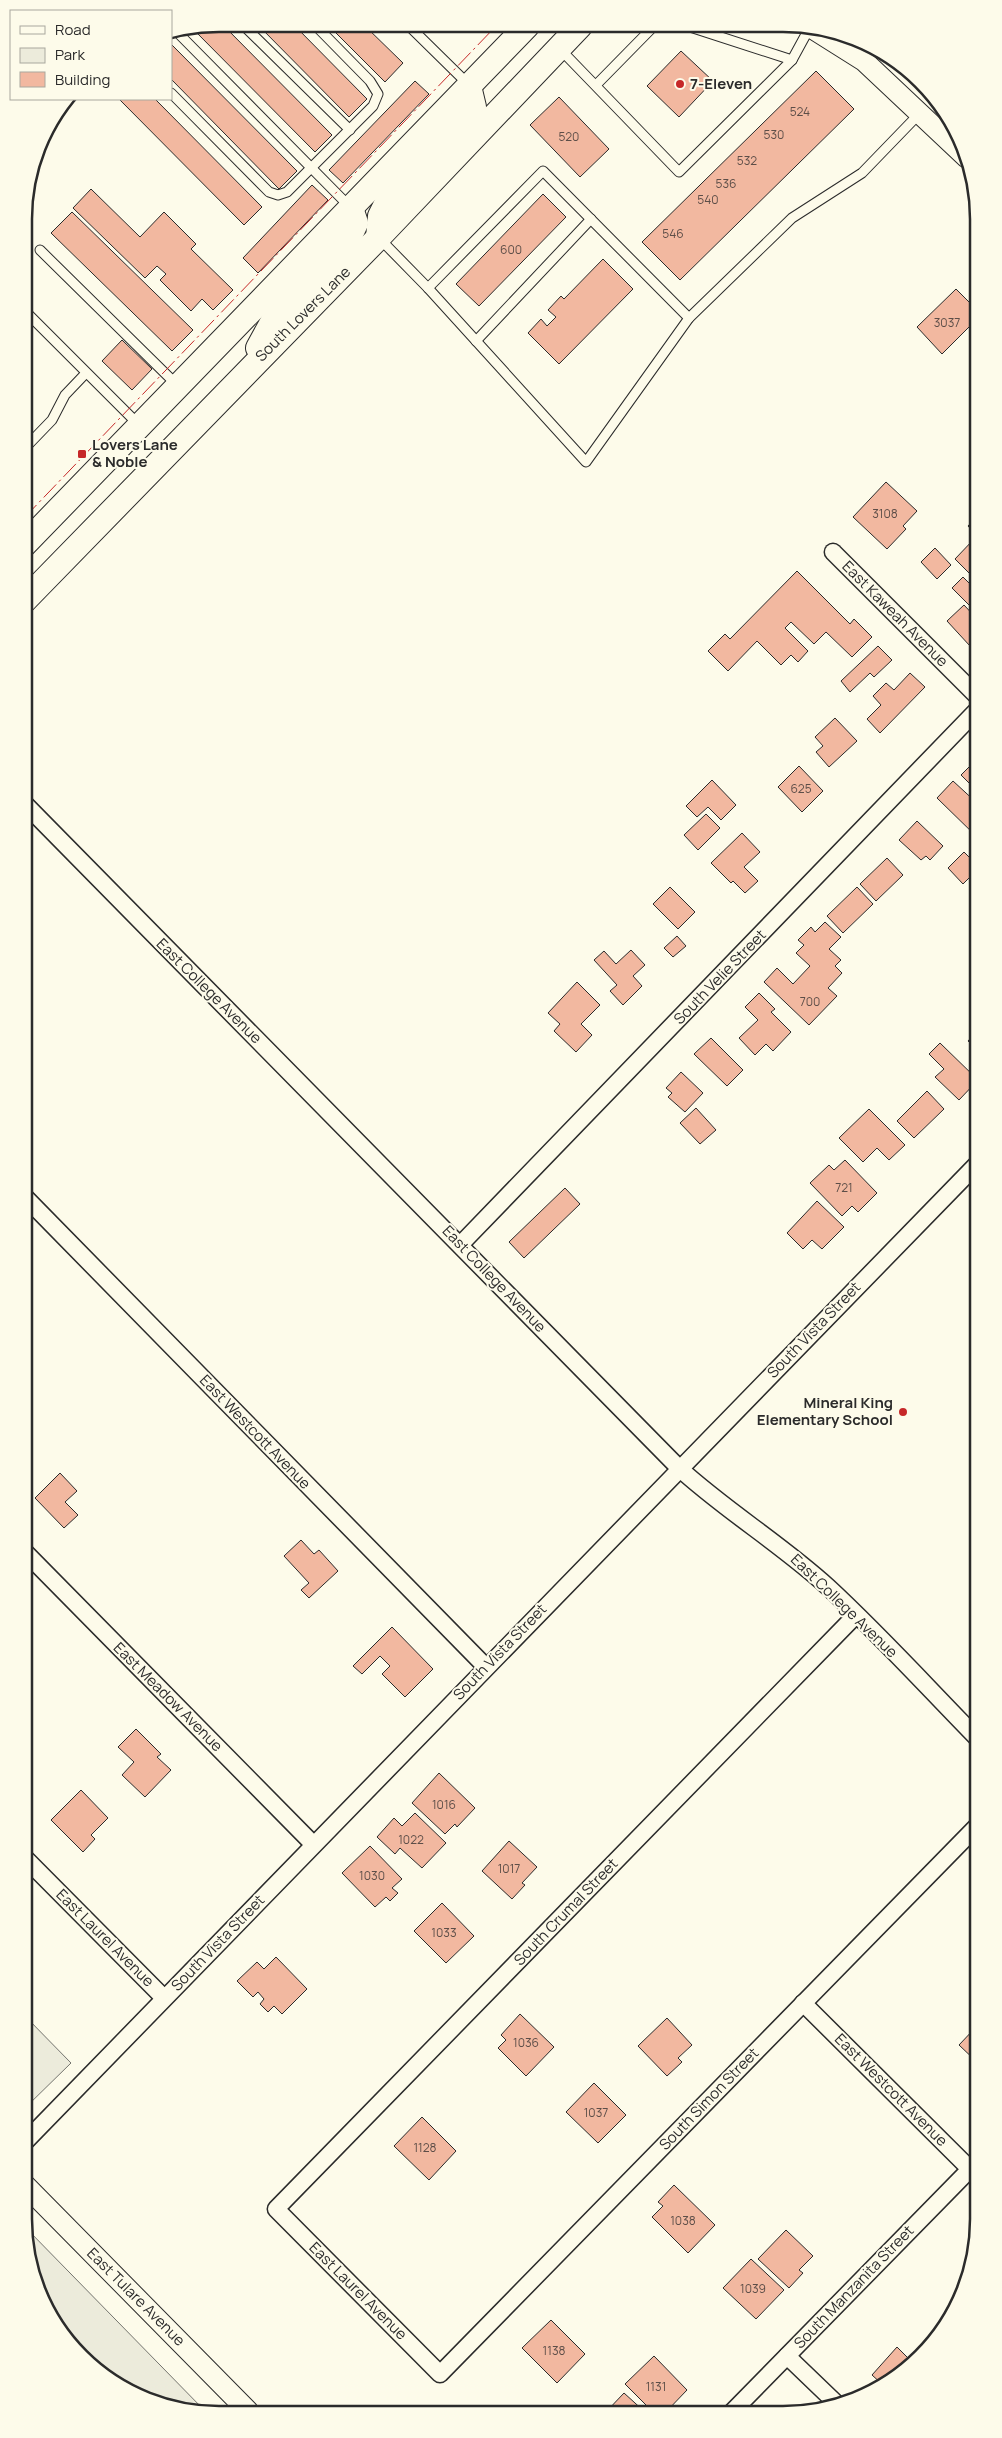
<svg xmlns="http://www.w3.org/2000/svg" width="1002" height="2438" font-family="Manrope,sans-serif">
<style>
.green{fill:#ecebdb;stroke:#74746e}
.building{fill:#f2b8a0;stroke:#2b2b2b}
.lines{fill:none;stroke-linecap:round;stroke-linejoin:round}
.service-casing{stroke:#2b2b2b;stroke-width:11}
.minor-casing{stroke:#2b2b2b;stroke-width:19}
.tertiary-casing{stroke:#2b2b2b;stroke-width:22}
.secondary-casing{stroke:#2b2b2b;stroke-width:26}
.service{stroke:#fdfbea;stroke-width:9}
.minor{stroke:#fdfbea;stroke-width:16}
.tertiary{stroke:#fdfbea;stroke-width:20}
.secondary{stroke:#fdfbea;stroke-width:24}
.power{stroke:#c62828;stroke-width:1;stroke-dasharray:18 4 2.5 4;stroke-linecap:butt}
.poi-dot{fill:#c62828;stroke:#fdfbea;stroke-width:2}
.labels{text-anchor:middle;stroke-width:4;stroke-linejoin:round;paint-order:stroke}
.number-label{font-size:12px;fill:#5d4e48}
.poi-label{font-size:15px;font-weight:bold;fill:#2b2b2b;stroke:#fdfbea;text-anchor:start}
.street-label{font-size:15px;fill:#2b2b2b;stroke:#fdfbea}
.rim{fill:none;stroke:#2b2b2b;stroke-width:2.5}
</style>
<rect width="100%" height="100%" fill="#fdfbea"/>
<g class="green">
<polygon points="24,2015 71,2063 24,2109"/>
<polygon points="25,2227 205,2411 182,2411 133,2394 90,2365 50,2316 30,2269"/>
</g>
<g class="building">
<polygon points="222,24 332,135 315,152 193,29"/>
<polygon points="257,24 293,24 367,99 349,117"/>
<polygon points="327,24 364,25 403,63 385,82"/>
<polygon points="171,44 297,171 279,189 171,79"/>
<polygon points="681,51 713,81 679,117 647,86"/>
<polygon points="816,71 854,109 680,280 642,242"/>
<polygon points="415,81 429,94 343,183 329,170"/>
<polygon points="559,97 609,149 580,177 530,125"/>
<polygon points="119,99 155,99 262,207 244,225"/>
<polygon points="312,185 328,200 258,273 243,258"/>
<polygon points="91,189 140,237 164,212 196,244 191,249 233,290 213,310 202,299 191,311 160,280 166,274 157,266 145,278 73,208"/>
<polygon points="543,194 566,217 479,306 456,284"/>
<polygon points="72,212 193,330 172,351 51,233"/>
<polygon points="603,259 633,289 559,364 528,333 541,319 547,326 556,317 548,310 561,296 564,299"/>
<polygon points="956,289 978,311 978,318 942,354 917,327"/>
<polygon points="122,340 152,369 132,390 102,361"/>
<polygon points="886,482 917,511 903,526 906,529 887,549 853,517"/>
<polygon points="978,515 978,537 968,526"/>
<polygon points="975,538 978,542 978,582 955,559"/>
<polygon points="935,548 951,565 937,579 921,562"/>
<polygon points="797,571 850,624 854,619 872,637 852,657 826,632 814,644 791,622 785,628 808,651 798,662 791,655 781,665 757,641 728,671 708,651 725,634 730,639"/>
<polygon points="963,577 978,592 978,607 974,610 952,588"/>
<polygon points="964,605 978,620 978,638 970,646 947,621"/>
<polygon points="878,646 892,660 874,677 870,673 850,692 841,681"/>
<polygon points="910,673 925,687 880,733 867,719 881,705 873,696 886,683 894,690"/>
<polygon points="835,718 857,741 829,767 816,752 823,746 815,737"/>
<polygon points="978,758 978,792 961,775"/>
<polygon points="799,766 823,791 802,812 778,787"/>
<polygon points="712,780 736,805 721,820 708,807 697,817 686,806"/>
<polygon points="953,781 978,804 978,838 937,798"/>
<polygon points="706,814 720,828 698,850 684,835"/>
<polygon points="917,821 943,846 930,860 926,856 921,860 899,840"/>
<polygon points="742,833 760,852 744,867 758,881 745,893 733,881 731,883 711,863"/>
<polygon points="964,852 978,866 978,869 963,884 948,868"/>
<polygon points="887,858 903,875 876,901 860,884"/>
<polygon points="670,887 695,912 678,929 653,904"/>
<polygon points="857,887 873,904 843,933 827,916"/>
<polygon points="825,922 841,937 829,949 841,960 835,966 842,973 828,988 837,996 809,1025 764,982 777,968 793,984 810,966 796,953 804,945 798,940 811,927 815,932"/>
<polygon points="677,936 686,946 673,957 664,948"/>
<polygon points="631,950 645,965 633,976 642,986 623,1005 610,991 617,985 594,960 604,951 616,964"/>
<polygon points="577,982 600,1005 581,1024 592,1035 576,1052 554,1031 560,1024 548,1013"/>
<polygon points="759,993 775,1009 771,1012 791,1032 773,1051 766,1044 755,1055 739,1038 758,1020 745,1007"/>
<polygon points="978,1030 978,1050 968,1041"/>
<polygon points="711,1038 743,1070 727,1086 694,1054"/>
<polygon points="940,1043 978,1080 959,1100 935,1077 944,1069 929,1054"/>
<polygon points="681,1072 703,1093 685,1112 668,1097 672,1093 666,1088"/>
<polygon points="927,1091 944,1109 914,1138 897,1121"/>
<polygon points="696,1108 716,1130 700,1144 680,1123"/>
<polygon points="869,1109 905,1145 889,1160 877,1148 863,1162 839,1138"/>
<polygon points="845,1160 877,1193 858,1212 852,1206 842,1216 810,1183 829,1165 834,1170"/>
<polygon points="565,1188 580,1204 524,1258 509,1242"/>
<polygon points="817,1201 844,1227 822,1249 812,1240 803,1249 787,1233"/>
<polygon points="60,1473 77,1491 65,1502 78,1515 64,1528 35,1498"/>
<polygon points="301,1540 314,1554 319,1550 338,1571 309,1598 301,1590 309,1583 284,1556"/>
<polygon points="392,1627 433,1669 405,1697 382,1674 390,1666 380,1656 362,1674 353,1666"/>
<polygon points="136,1729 161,1754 157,1757 171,1770 145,1797 122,1775 134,1762 118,1747"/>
<polygon points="439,1773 475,1808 457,1827 455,1824 445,1834 412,1803"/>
<polygon points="81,1790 108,1818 91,1835 95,1839 83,1852 51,1820"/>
<polygon points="415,1813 446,1843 422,1868 400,1848 395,1854 377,1837 394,1818 402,1826"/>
<polygon points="509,1841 537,1867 522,1883 525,1885 512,1899 482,1871"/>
<polygon points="370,1846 402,1879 392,1888 398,1893 390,1901 386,1897 375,1907 342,1873"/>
<polygon points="442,1903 474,1936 446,1963 414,1931"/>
<polygon points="276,1957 307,1989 282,2014 274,2006 268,2012 260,2004 264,1999 258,1992 253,1997 237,1981 257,1962 264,1969"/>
<polygon points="978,2011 978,2063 959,2045 976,2027 969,2020"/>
<polygon points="520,2014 554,2047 526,2076 498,2048 506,2040 501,2035"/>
<polygon points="667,2018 692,2045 678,2058 682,2062 667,2076 638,2046"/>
<polygon points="594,2083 626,2115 598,2143 566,2112"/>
<polygon points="422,2117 456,2151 429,2180 394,2146"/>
<polygon points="674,2185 715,2225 688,2253 652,2217 663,2206 658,2202"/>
<polygon points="786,2230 813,2256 799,2270 803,2273 789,2288 758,2259"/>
<polygon points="751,2259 784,2290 756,2319 723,2288"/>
<polygon points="551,2320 585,2354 557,2383 522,2348"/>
<polygon points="897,2347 912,2362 891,2381 883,2385 872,2375"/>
<polygon points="654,2356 687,2390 664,2414 654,2413 625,2384"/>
<polygon points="624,2393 646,2413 605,2413"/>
</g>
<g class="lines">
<defs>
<g id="service">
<polyline points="242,24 350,130"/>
<polyline points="408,25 469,85"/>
<polyline points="690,27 792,60"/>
<polyline points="177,32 351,208"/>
<polyline points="559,48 679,172 792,60 810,27"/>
<polyline points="596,85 653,27 664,26"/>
<polyline points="171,93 269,192 278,195 287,192 373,106 378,94 370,81 314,24"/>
<polyline points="379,238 428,288 586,462 689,318 792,218 862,173 920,113"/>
<polyline points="40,250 177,385"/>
<polyline points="428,288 543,171 689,318"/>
<polyline points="24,310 139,425"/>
<polyline points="476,341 591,219"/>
<polyline points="24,449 52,420 65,395 86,373"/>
</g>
<g id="minor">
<polyline points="833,552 978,697"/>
<path d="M 24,803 L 679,1468 C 726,1511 781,1544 828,1587 C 880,1635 928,1688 978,1739"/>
<polyline points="24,1196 486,1667"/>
<polyline points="460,1245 978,709"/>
<polyline points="24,1551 313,1844"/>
<polyline points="856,1615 276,2209 440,2374 978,1825"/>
<polyline points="24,1857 164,1998"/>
<polyline points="803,2003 977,2176"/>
<polyline points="24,2143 978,1163"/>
<polyline points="787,2356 838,2405"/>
<polyline points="730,2414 978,2161"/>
</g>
<g id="tertiary">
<polyline points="810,27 864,61 967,158"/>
<polyline points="24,2184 248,2411"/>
</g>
<g id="secondary">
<polyline points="378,238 380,216 388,200 474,107 469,86"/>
<polyline points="258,348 275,317 350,236 356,223 351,208"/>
<polyline points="24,545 527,26"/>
<polyline points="24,601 378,238 580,26"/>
</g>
</defs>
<use href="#service" class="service-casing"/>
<use href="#minor" class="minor-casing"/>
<use href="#tertiary" class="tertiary-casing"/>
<use href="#secondary" class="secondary-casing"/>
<use href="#service" class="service"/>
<use href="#minor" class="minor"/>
<use href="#tertiary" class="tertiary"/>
<use href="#secondary" class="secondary"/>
<polyline class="power" points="24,518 497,25"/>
</g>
<g class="poi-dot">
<circle cx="680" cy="84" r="5"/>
<rect x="77" y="449" width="10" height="10" rx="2.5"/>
<circle cx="903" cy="1412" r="5"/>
</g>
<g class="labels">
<g class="number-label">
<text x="800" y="116">524</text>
<text x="774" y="139">530</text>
<text x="569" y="141">520</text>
<text x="747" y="165">532</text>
<text x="726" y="188">536</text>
<text x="708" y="204">540</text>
<text x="673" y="238">546</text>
<text x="511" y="254">600</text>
<text x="947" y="327">3037</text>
<text x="885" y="518">3108</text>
<text x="801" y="793">625</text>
<text x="810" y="1006">700</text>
<text x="844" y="1192">721</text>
<text x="444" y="1809">1016</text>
<text x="411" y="1844">1022</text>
<text x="509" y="1873">1017</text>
<text x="372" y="1880">1030</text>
<text x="444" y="1937">1033</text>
<text x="526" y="2047">1036</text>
<text x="596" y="2117">1037</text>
<text x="425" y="2152">1128</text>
<text x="683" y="2225">1038</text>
<text x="753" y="2293">1039</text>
<text x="554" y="2355">1138</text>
<text x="656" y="2391">1131</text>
</g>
<g class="poi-label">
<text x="690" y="89">7-Eleven</text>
<text x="92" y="450">Lovers Lane<tspan x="92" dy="17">&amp; Noble</tspan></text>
<text x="893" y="1408" text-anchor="end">Mineral King<tspan x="893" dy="17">Elementary School</tspan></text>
</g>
<g class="street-label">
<text transform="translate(303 314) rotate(-45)" y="5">South Lovers Lane</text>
<text transform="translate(895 614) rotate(45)" y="5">East Kaweah Avenue</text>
<text transform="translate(720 977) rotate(-46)" y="5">South Velie Street</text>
<text transform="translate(209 991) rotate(45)" y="5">East College Avenue</text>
<text transform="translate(494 1279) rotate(46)" y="5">East College Avenue</text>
<text transform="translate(814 1330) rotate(-46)" y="5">South Vista Street</text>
<text transform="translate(255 1432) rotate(46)" y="5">East Westcott Avenue</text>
<text transform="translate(844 1606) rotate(44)" y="5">East College Avenue</text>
<text transform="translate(500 1652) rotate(-46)" y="5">South Vista Street</text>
<text transform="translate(168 1697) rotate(45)" y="5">East Meadow Avenue</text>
<text transform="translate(566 1912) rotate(-46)" y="5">South Crumal Street</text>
<text transform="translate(105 1938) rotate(45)" y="5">East Laurel Avenue</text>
<text transform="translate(218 1943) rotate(-46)" y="5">South Vista Street</text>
<text transform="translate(891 2090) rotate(45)" y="5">East Westcott Avenue</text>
<text transform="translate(709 2099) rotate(-46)" y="5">South Simon Street</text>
<text transform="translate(854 2287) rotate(-46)" y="5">South Manzanita Street</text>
<text transform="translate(358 2291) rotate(45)" y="5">East Laurel Avenue</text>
<text transform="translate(136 2297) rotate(45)" y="5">East Tulare Avenue</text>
</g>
</g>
<path d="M0 0H1002V2438H0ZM219 32H783A187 187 0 0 1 970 219V2219A187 187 0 0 1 783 2406H219A187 187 0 0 1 32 2219V219A187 187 0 0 1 219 32Z" fill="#fdfbea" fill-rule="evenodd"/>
<path class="rim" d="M219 32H783A187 187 0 0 1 970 219V2219A187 187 0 0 1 783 2406H219A187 187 0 0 1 32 2219V219A187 187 0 0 1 219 32Z"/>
<rect x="10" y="10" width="162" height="90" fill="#fdfbea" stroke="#a9a89e"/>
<rect x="20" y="26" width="25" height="8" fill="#fdfbea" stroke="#a9a89e"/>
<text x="55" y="35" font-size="15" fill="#2b2b2b">Road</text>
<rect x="20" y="48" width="25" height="15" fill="#ecebdb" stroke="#a9a89e"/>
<text x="55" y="60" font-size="15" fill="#2b2b2b">Park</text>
<rect x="20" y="72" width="25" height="15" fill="#f2b8a0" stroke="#a9a89e"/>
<text x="55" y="85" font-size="15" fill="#2b2b2b">Building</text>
</svg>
